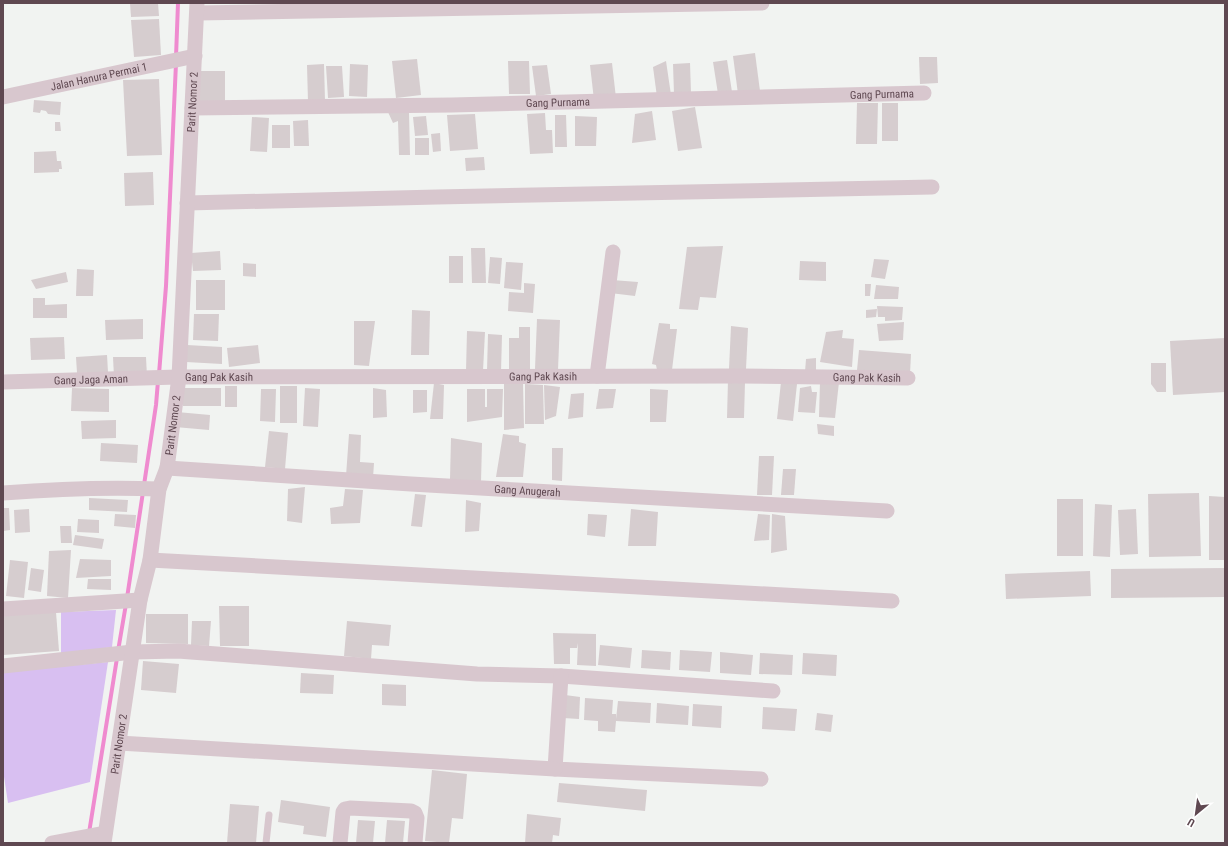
<svg xmlns="http://www.w3.org/2000/svg" width="1228" height="846" font-family="'Roboto Condensed',sans-serif">
<style>
.green{fill:#d8bff1}
.lines{fill:none;stroke-linecap:round;stroke-linejoin:round}
.stream{stroke:#ef8bcf;stroke-width:4}
.building{fill:#d6cdcf}
.lane{stroke:#d8c7ce;stroke-width:7}
.street{stroke:#d8c7ce;stroke-width:15}
.labels{text-anchor:middle;stroke-width:4;stroke-linejoin:round;paint-order:stroke}
.street-label{font-size:11px;fill:#5f4851;stroke:#fff}
</style>
<rect width="100%" height="100%" fill="#f1f3f1"/>
<g class="green">
<polygon points="116,610 112,647 61,655 61,612"/>
<polygon points="108,662 90,782 8,803 3,770 3,672"/>
</g>
<g class="lines">
<g class="stream">
<polyline points="176,57 178,3"/>
<polyline points="159,374 166,286 176,63"/>
<polyline points="144,485 156,405 158,381"/>
<polyline points="127,598 143,492"/>
<polyline points="118,651 126,604"/>
<polyline points="89,833 117,658"/>
</g>
</g>
<g class="building">
<polygon points="130,3 158,3 159,16 131,17"/>
<polygon points="159,19 161,55 134,57 131,20"/>
<polygon points="755,53 760,91 738,94 733,56"/>
<polygon points="919,57 937,57 938,83 920,84"/>
<polygon points="417,59 421,95 396,98 392,61"/>
<polygon points="727,60 732,92 718,94 713,62"/>
<polygon points="508,61 529,61 530,94 509,94"/>
<polygon points="666,61 671,95 657,97 653,67"/>
<polygon points="612,63 616,98 594,100 590,65"/>
<polygon points="690,63 691,93 674,94 673,64"/>
<polygon points="324,64 325,101 308,102 307,65"/>
<polygon points="350,64 368,65 367,97 349,96"/>
<polygon points="547,65 551,94 536,96 532,66"/>
<polygon points="326,66 342,66 344,97 328,98"/>
<rect x="198" y="71" width="27" height="31"/>
<polygon points="159,79 162,155 127,156 123,80"/>
<polygon points="34,100 61,102 60,115 48,114 46,111 41,110 40,113 33,112"/>
<polygon points="857,103 878,103 877,144 856,144"/>
<rect x="882" y="103" width="16" height="38"/>
<polygon points="695,107 702,148 678,151 672,111"/>
<polygon points="652,111 656,140 632,143 635,114"/>
<polygon points="388,112 409,112 410,155 399,155 398,121 393,123"/>
<polygon points="545,113 546,130 552,130 553,153 530,154 527,114"/>
<polygon points="475,114 478,149 450,151 447,115"/>
<polygon points="555,115 566,115 567,147 555,147"/>
<polygon points="426,116 428,135 415,136 413,117"/>
<polygon points="575,116 597,117 596,146 575,146"/>
<polygon points="252,117 269,118 267,152 250,151"/>
<polygon points="308,120 309,146 294,146 293,121"/>
<polygon points="55,122 60,122 61,131 55,131"/>
<rect x="272" y="125" width="18" height="23"/>
<polygon points="440,133 441,151 433,152 431,134"/>
<rect x="415" y="138" width="14" height="17"/>
<polygon points="56,151 57,161 61,161 62,169 59,169 59,172 34,173 34,152"/>
<polygon points="484,157 485,170 466,171 465,158"/>
<polygon points="153,172 154,205 125,206 124,173"/>
<polygon points="723,246 716,298 700,297 698,310 679,309 687,247"/>
<polygon points="471,248 485,248 486,283 472,283"/>
<polygon points="220,251 221,270 193,271 191,253"/>
<rect x="449" y="256" width="14" height="27"/>
<polygon points="490,257 502,258 500,284 488,283"/>
<polygon points="874,259 889,260 885,279 871,277"/>
<polygon points="800,261 826,262 826,281 799,280"/>
<polygon points="506,262 523,263 521,290 504,288"/>
<polygon points="243,263 256,264 256,277 243,276"/>
<polygon points="77,269 94,270 93,296 76,296"/>
<polygon points="66,272 68,282 36,289 31,280"/>
<rect x="196" y="280" width="29" height="30"/>
<polygon points="612,280 638,282 635,296 610,293"/>
<polygon points="524,283 535,284 533,313 508,311 509,292 524,293"/>
<polygon points="865,284 871,284 870,296 865,296"/>
<polygon points="876,285 899,287 898,299 874,299"/>
<polygon points="33,298 45,298 45,305 67,304 67,318 33,318"/>
<polygon points="877,306 903,307 902,320 885,321 885,317 878,317"/>
<polygon points="877,309 876,317 866,318 866,310"/>
<polygon points="412,310 430,311 429,355 411,355"/>
<polygon points="194,314 219,314 218,341 193,340"/>
<polygon points="143,319 143,339 106,340 105,320"/>
<polygon points="537,319 560,320 558,370 535,369"/>
<polygon points="354,321 375,321 369,366 354,365"/>
<polygon points="904,322 903,340 879,341 877,324"/>
<polygon points="659,323 670,324 670,329 677,329 672,370 657,370 656,365 652,364"/>
<polygon points="731,326 748,328 746,369 729,369"/>
<polygon points="519,327 530,327 530,372 509,372 509,338 519,338"/>
<polygon points="843,330 842,338 854,339 852,367 820,362 826,332"/>
<polygon points="467,331 485,332 483,371 466,371"/>
<polygon points="488,334 502,335 501,372 487,371"/>
<polygon points="64,337 65,359 31,360 30,338"/>
<polygon points="1225,338 1225,392 1173,395 1170,341"/>
<polygon points="187,345 222,347 222,364 186,362"/>
<polygon points="258,345 260,363 229,367 227,348"/>
<polygon points="859,350 911,354 910,374 857,370"/>
<polygon points="107,355 108,372 77,373 76,357"/>
<polygon points="113,357 146,357 147,377 114,377"/>
<polygon points="816,358 816,371 805,372 806,359"/>
<polygon points="1151,363 1166,363 1166,392 1157,392 1151,384"/>
<polygon points="728,380 745,382 744,418 727,418"/>
<polygon points="781,382 797,384 793,421 777,419"/>
<polygon points="820,382 839,382 835,418 819,417"/>
<polygon points="434,383 444,385 443,419 430,419"/>
<polygon points="523,383 524,428 504,430 504,384"/>
<polygon points="525,384 543,385 544,424 525,424"/>
<polygon points="544,385 560,387 556,416 545,420"/>
<rect x="225" y="386" width="12" height="21"/>
<rect x="280" y="386" width="17" height="37"/>
<polygon points="811,386 812,392 817,392 815,413 798,412 800,388"/>
<polygon points="72,388 109,389 109,412 71,411"/>
<rect x="183" y="388" width="38" height="18"/>
<polygon points="305,388 320,389 318,427 303,426"/>
<polygon points="373,388 386,390 387,417 373,418"/>
<polygon points="261,389 276,389 275,422 260,421"/>
<polygon points="467,389 485,389 485,407 487,407 487,389 503,389 502,417 467,422"/>
<polygon points="599,389 616,389 613,408 596,409"/>
<polygon points="650,389 668,390 666,422 650,422"/>
<polygon points="413,390 427,390 427,412 413,413"/>
<polygon points="584,393 583,417 568,419 571,394"/>
<polygon points="177,412 210,415 209,430 175,427"/>
<polygon points="116,420 116,438 82,439 81,421"/>
<polygon points="817,424 834,426 834,436 818,434"/>
<polygon points="269,431 288,433 285,469 265,467"/>
<polygon points="349,434 361,435 360,462 374,463 373,478 346,476"/>
<polygon points="503,434 519,436 519,442 526,444 523,477 496,477"/>
<polygon points="451,438 482,443 481,482 450,479"/>
<polygon points="101,443 138,445 137,463 100,461"/>
<polygon points="552,448 563,448 562,481 552,480"/>
<polygon points="759,456 774,456 772,495 757,495"/>
<polygon points="783,469 796,469 794,495 781,495"/>
<polygon points="305,487 302,523 287,521 288,489"/>
<polygon points="345,489 363,490 360,523 331,524 330,508 343,506"/>
<polygon points="1199,493 1201,556 1149,557 1148,494"/>
<polygon points="415,494 426,495 422,527 411,526"/>
<polygon points="1209,496 1225,497 1225,516 1224,516 1225,560 1209,560"/>
<polygon points="89,498 128,500 127,512 89,510"/>
<rect x="1057" y="499" width="26" height="57"/>
<polygon points="466,500 481,503 479,531 465,532"/>
<polygon points="1095,504 1112,505 1110,557 1093,556"/>
<polygon points="3,508 9,508 10,530 3,531"/>
<polygon points="29,509 30,532 15,533 14,510"/>
<polygon points="631,509 658,512 656,546 628,546"/>
<polygon points="1136,509 1138,554 1120,555 1118,510"/>
<polygon points="115,514 136,515 135,528 114,526"/>
<polygon points="588,514 607,515 605,537 587,535"/>
<polygon points="758,514 770,515 769,540 754,541"/>
<polygon points="772,514 785,516 787,550 771,553"/>
<polygon points="78,519 99,520 99,533 77,532"/>
<polygon points="60,526 71,526 72,543 61,543"/>
<polygon points="75,535 104,539 102,549 73,545"/>
<polygon points="71,550 68,598 47,596 49,551"/>
<polygon points="80,559 111,560 111,576 76,578"/>
<polygon points="10,560 28,562 24,598 6,596"/>
<polygon points="31,568 44,570 41,592 28,590"/>
<polygon points="1225,568 1225,597 1111,598 1111,569"/>
<polygon points="1090,571 1091,596 1006,599 1005,574"/>
<polygon points="88,579 111,579 111,590 87,589"/>
<polygon points="219,606 249,606 249,646 220,646"/>
<polygon points="56,612 59,651 3,655 3,615"/>
<polygon points="146,614 188,614 188,644 146,643"/>
<polygon points="192,621 211,621 209,646 191,645"/>
<polygon points="347,621 391,625 389,646 372,645 371,659 344,656"/>
<polygon points="553,633 596,634 596,666 577,665 578,643 577,648 570,648 570,664 554,664"/>
<polygon points="600,645 632,648 630,668 598,665"/>
<polygon points="642,650 671,652 670,670 641,668"/>
<polygon points="680,650 712,652 710,672 679,670"/>
<polygon points="720,652 753,655 751,675 720,673"/>
<polygon points="760,653 793,655 792,675 759,674"/>
<polygon points="803,653 837,655 836,676 802,674"/>
<polygon points="143,661 179,664 176,693 141,690"/>
<polygon points="301,673 334,675 333,694 300,693"/>
<polygon points="382,684 406,685 406,706 382,705"/>
<polygon points="565,695 580,697 579,719 563,718"/>
<polygon points="585,698 613,700 612,714 616,714 616,719 618,701 651,703 650,723 616,721 615,732 598,731 598,721 584,720"/>
<polygon points="657,703 689,706 688,725 656,723"/>
<polygon points="693,704 722,706 721,728 692,726"/>
<polygon points="763,707 797,709 795,731 762,729"/>
<polygon points="817,713 833,715 831,732 815,730"/>
<polygon points="432,770 467,774 463,819 452,818 449,843 425,841"/>
<polygon points="559,783 647,790 645,811 557,802"/>
<polygon points="281,800 330,807 326,837 303,834 304,826 278,822"/>
<polygon points="230,804 259,806 256,843 227,843"/>
<polygon points="527,814 561,818 559,836 553,835 552,843 525,843"/>
<polygon points="358,820 375,821 373,843 356,843"/>
<polygon points="387,820 405,821 403,843 385,843"/>
</g>
<g class="lines">
<polyline class="lane" points="266,843 269,815"/>
<g class="street">
<polyline points="198,13 762,3"/>
<path id="s1" d="M 3,97 L 195,56"/>
<path id="s2" d="M 192,108 L 452,105 L 924,93"/>
<polyline points="187,203 437,197 932,187"/>
<polyline points="597,376 613,252"/>
<path id="s3" d="M 3,382 L 178,377 L 741,376 L 908,378"/>
<path id="s4" d="M 167,468 L 411,484 L 887,511"/>
<path d="M 3,493 C 55,489 107,487 159,489"/>
<polyline points="150,560 892,601"/>
<polyline points="3,609 140,600"/>
<polyline points="3,666 133,652 178,651 477,674 561,676 773,691"/>
<polyline points="561,676 555,769 761,779"/>
<polyline points="119,743 555,769"/>
<polyline points="52,843 105,833"/>
<path id="s5" d="M 104,843 L 140,600 L 150,560 L 159,489 L 167,468 L 179,377 L 197,3"/>
<polyline points="340,843 343,812 345,809 350,808 411,811 415,813 417,818 415,843"/>
</g>
</g>
<g class="labels">
<g class="street-label">
<text dy="4" stroke="none"><textPath href="#s1" startOffset="98">Jalan Hanura Permai 1</textPath></text>
<text dy="4" stroke="none"><textPath href="#s2" startOffset="690">Gang Purnama</textPath></text>
<text dy="4" stroke="none"><textPath href="#s5" startOffset="748">Parit Nomor 2</textPath></text>
<text dy="4" stroke="none"><textPath href="#s2" startOffset="366">Gang Purnama</textPath></text>
<text dy="4" stroke="none"><textPath href="#s3" startOffset="216">Gang Pak Kasih</textPath></text>
<text dy="4" stroke="none"><textPath href="#s3" startOffset="540">Gang Pak Kasih</textPath></text>
<text dy="4" stroke="none"><textPath href="#s3" startOffset="864">Gang Pak Kasih</textPath></text>
<text dy="4" stroke="none"><textPath href="#s3" startOffset="88">Gang Jaga Aman</textPath></text>
<text dy="4" stroke="none"><textPath href="#s5" startOffset="424">Parit Nomor 2</textPath></text>
<text dy="4" stroke="none"><textPath href="#s4" startOffset="361">Gang Anugerah</textPath></text>
<text dy="4" stroke="none"><textPath href="#s5" startOffset="100">Parit Nomor 2</textPath></text>
</g>
</g>
<rect width="1228" height="846" fill="none" stroke="#5f4851" stroke-width="8"/>
<g transform="translate(1196 814) rotate(209)" stroke="#ffffff" stroke-width="3" paint-order="stroke">
<path d="M0-3L7 15L0 10L-7 15Z" fill="#5f4851"/>
<text y="-6" font-size="11" font-weight="bold" text-anchor="middle" fill="#5f4851">U</text>
</g>
</svg>
